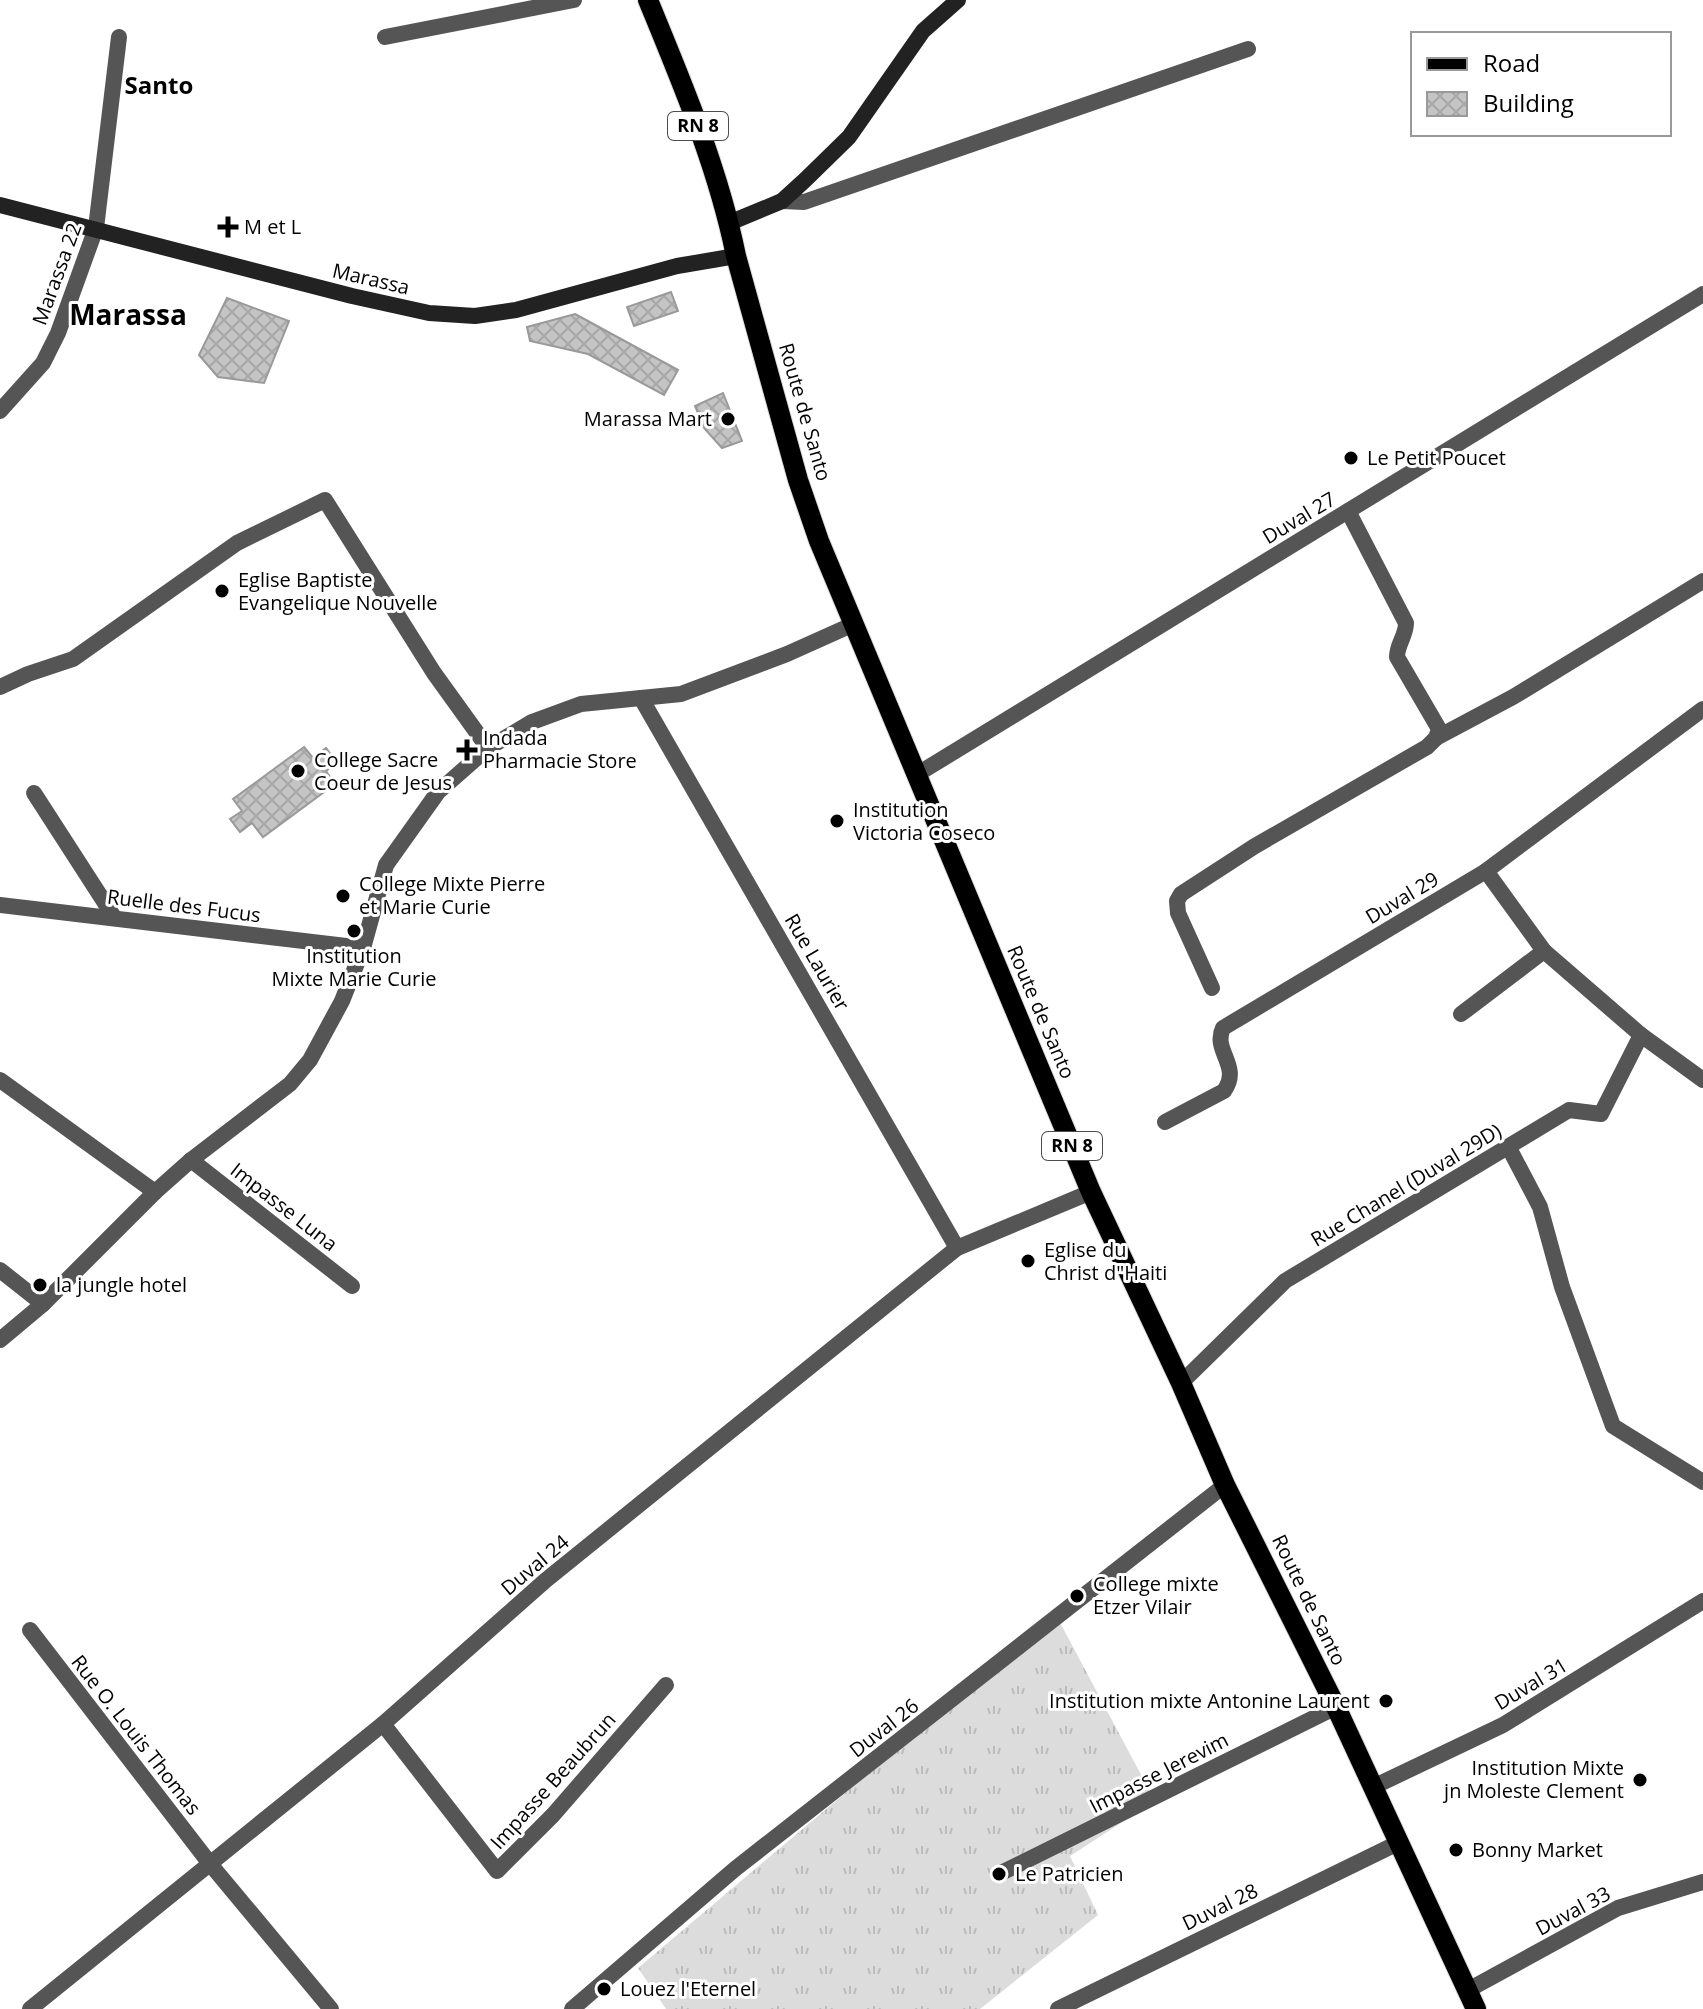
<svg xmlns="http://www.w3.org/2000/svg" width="1703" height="2009" font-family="'Open Sans',sans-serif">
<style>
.grass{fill:url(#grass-tufts)}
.building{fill:url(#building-cross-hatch);stroke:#999;stroke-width:2}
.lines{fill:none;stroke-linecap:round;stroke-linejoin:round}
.primary-casing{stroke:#dbdbdb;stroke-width:22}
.street{stroke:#555;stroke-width:16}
.secondary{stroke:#222;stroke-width:16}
.primary{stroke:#000;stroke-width:20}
.poi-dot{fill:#000;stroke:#fff;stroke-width:3}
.labels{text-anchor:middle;stroke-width:6;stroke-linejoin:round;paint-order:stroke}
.shield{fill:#fff;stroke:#4c4c4c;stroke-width:2}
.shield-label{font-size:18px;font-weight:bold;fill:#000}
.poi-label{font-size:20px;fill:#000;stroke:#fff;text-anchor:start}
.street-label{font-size:20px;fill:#000;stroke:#fff}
.quarter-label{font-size:24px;font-weight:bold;fill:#000;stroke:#fff}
.district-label{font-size:28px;font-weight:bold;fill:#000;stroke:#fff}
</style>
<defs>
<pattern id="grass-tufts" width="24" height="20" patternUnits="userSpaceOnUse" patternTransform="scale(2)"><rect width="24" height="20" fill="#dcdcdc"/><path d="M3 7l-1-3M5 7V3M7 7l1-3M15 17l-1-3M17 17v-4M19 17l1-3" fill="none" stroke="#bbb"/></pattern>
<pattern id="building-cross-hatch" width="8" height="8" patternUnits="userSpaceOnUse" patternTransform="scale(2)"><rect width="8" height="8" fill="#c4c4c4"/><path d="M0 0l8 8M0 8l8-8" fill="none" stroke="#a7a7a7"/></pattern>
</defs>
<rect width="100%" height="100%" fill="#fff"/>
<polygon class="grass" points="1056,1615 1155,1801 1070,1856 1098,1915 980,2009 666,2009 638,1968"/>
<g class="building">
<polygon points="671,292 678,311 634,326 627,307"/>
<polygon points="227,298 289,321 264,383 218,377 199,355"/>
<polygon points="575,314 678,370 664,395 588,354 530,341 527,327"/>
<polygon points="723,393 742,441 722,448 704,428 695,406"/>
<polygon points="304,747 313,758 326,748 337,763 326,771 335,784 263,837 252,823 240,832 230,819 242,811 233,799"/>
</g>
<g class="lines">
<defs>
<path id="primary" d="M 648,0 C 682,83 718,167 736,256 L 798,480 L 819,541 L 1091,1192 L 1181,1383 L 1225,1485 L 1336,1707 L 1476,2009"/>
</defs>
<use href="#primary" class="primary-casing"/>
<g class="street">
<polyline points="385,37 574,0"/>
<polyline points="782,201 804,202 1248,49"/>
<polyline points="0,411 43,363 58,333 96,228 119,37"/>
<polyline points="0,687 28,674 73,659 237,543 325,500 434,673 488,748"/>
<polyline points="641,698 957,1248"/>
<polyline points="1436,738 1513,697 1703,581"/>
<polyline points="916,775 1703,294"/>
<polyline points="34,793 114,917"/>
<polyline points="1486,871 1544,951 1641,1035 1703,1080"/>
<polyline points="0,905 363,948"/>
<path d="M 1212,988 L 1178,913 L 1177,901 L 1181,894 L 1255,846 L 1427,747 L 1436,738 L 1439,729 L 1397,657 C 1397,644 1406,636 1406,623 L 1348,511"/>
<polyline points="1461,1014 1544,951"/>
<polyline points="0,1080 155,1192"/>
<path d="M 1165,1122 L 1224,1091 C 1242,1066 1212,1051 1223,1028 L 1486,871 L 1703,709"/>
<polyline points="1509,1148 1540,1207 1562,1287 1613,1426 1703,1482"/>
<polyline points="191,1160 352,1286"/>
<polyline points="0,1270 43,1304"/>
<polyline points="0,1340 43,1304 155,1192 191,1160 290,1084 310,1060 342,1001 363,948 386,865 438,792 488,748 532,722 581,704 681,694 787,654 854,624"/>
<polyline points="1181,1383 1285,1281 1569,1110 1601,1114 1641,1035"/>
<polyline points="30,1630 211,1865 331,2009"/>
<polyline points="383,1724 497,1871 553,1815 666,1685"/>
<polyline points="1373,1787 1503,1725 1703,1601"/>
<polyline points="999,1874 1336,1707"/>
<polyline points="1468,1990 1618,1908 1703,1882"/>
<polyline points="30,2009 383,1724 546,1580 957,1248 1091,1192"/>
<polyline points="572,2009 735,1869 1225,1485"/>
<polyline points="1058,2009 1400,1842"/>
</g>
<g class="secondary">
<polyline points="0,205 352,296 429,313 475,316 516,310 677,266 736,256"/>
<polyline points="729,223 782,201 805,180 849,137 923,31 958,0"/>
</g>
<use href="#primary" class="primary"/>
</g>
<g class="poi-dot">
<path d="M224 215h8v8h8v8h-8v8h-8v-8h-8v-8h8z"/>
<circle cx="728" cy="419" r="8"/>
<circle cx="1351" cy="458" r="8"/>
<circle cx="222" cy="591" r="8"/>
<path d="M463 738h8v8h8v8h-8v8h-8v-8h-8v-8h8z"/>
<circle cx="298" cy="771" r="8"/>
<circle cx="837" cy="821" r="8"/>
<circle cx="343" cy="896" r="8"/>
<circle cx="354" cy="931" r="8"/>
<circle cx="1028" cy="1261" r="8"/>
<circle cx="40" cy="1285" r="8"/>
<circle cx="1077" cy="1596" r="8"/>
<circle cx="1386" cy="1701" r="8"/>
<circle cx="1640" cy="1780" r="8"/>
<circle cx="1456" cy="1850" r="8"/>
<circle cx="999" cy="1874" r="8"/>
<circle cx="604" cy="1989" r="8"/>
</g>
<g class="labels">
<g class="shield">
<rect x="668" y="112" width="60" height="28" rx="6"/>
<rect x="1042" y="1132" width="60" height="28" rx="6"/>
</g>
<g class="shield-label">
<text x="698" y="132">RN 8</text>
<text x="1072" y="1152">RN 8</text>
</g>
<g class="poi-label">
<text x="244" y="234">M et L</text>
<text x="712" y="426" text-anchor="end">Marassa Mart</text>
<text x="1367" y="465">Le Petit Poucet</text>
<text x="238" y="587">Eglise Baptiste<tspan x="238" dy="23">Evangelique Nouvelle</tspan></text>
<text x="483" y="745">Indada<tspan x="483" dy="23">Pharmacie Store</tspan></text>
<text x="314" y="767">College Sacre<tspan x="314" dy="23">Coeur de Jesus</tspan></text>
<text x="853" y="817">Institution<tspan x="853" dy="23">Victoria Coseco</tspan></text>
<text x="359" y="891">College Mixte Pierre<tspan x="359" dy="23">et Marie Curie</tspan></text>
<text x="354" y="963" text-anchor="middle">Institution<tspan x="354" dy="23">Mixte Marie Curie</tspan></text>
<text x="1044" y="1257">Eglise du<tspan x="1044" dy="23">Christ d"Haiti</tspan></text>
<text x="56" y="1292">la jungle hotel</text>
<text x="1093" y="1591">College mixte<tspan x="1093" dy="23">Etzer Vilair</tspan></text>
<text x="1370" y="1708" text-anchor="end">Institution mixte Antonine Laurent</text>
<text x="1624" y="1775" text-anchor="end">Institution Mixte<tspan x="1624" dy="23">jn Moleste Clement</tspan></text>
<text x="1472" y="1857">Bonny Market</text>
<text x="1015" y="1881">Le Patricien</text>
<text x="620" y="1996">Louez l'Eternel</text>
</g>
<g class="street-label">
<text transform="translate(57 274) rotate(-70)" y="7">Marassa 22</text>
<text transform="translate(371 279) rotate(13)" y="7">Marassa</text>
<text transform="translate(805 412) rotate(74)" y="7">Route de Santo</text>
<text transform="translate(1299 518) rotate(-31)" y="7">Duval 27</text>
<text transform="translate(1402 898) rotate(-31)" y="7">Duval 29</text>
<text transform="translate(184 906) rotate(7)" y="7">Ruelle des Fucus</text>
<text transform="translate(817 962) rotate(60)" y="7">Rue Laurier</text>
<text transform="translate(1041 1012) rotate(67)" y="7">Route de Santo</text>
<text transform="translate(1406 1185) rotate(-31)" y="7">Rue Chanel (Duval 29D)</text>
<text transform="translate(284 1207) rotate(38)" y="7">Impasse Luna</text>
<text transform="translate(535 1565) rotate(-40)" y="7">Duval 24</text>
<text transform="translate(1309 1600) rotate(64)" y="7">Route de Santo</text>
<text transform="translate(1531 1684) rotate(-31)" y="7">Duval 31</text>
<text transform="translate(884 1728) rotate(-38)" y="7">Duval 26</text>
<text transform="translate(136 1735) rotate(52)" y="7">Rue O. Louis Thomas</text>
<text transform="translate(1159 1773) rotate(-27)" y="7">Impasse Jerevim</text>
<text transform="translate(553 1781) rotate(-48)" y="7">Impasse Beaubrun</text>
<text transform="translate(1220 1907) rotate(-26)" y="7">Duval 28</text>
<text transform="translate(1573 1911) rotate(-28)" y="7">Duval 33</text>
</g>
<g class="quarter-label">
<text x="159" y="94">Santo</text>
</g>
<g class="district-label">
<text x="128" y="325">Marassa</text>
</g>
</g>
<rect x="1411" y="32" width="260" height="104" fill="#ffffff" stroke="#999999" stroke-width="2"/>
<rect x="1427" y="58" width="40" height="12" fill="#000000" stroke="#999999" stroke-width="2"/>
<text x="1483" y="72" font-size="24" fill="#000000">Road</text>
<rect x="1427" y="92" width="40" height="24" fill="url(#building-cross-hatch)" stroke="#999999" stroke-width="2"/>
<text x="1483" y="112" font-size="24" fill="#000000">Building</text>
</svg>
